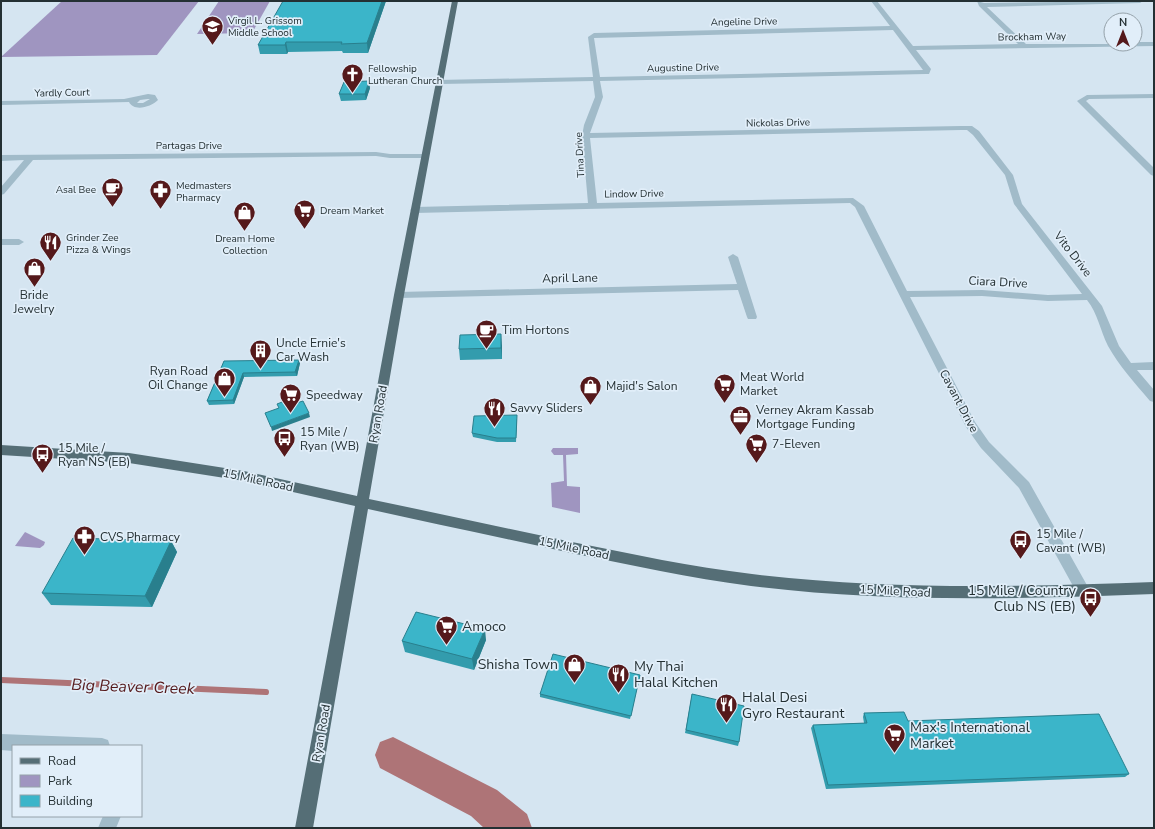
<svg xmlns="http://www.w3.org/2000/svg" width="1155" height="829" font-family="'Nunito Sans',sans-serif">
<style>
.green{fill:#9f95c0}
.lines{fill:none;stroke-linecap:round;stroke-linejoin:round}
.stream{stroke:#ae7477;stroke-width:6}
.river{fill:#ae7477;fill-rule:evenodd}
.minor{fill:#a1bbc9;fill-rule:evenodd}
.major{fill:#556e76;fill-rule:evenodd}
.wall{fill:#339cad}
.shaded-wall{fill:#297f8d}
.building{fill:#3bb5c9;stroke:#297f8d}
.labels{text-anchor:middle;stroke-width:3.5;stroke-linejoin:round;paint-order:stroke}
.far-poi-label{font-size:10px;fill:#243033;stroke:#e1eef9;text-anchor:start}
.far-street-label{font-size:10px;fill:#243033;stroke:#e1eef9}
.street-label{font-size:12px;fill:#243033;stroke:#e1eef9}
.poi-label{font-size:12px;fill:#243033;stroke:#e1eef9;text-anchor:start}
.near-poi-label{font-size:14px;fill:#243033;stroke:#e1eef9;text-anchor:start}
.near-water-label{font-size:16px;font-style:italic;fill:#55191b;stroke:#e1eef9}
</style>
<rect width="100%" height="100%" fill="#d5e5f1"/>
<g class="green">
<polygon points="62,1 199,1 157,55 1,57"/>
<polygon points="219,1 270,1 252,33 197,34"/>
<polygon points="553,448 578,448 578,454 566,455 567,486 580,487 580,513 552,507 551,483 564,481 563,455 554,455 551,451"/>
<polygon points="25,532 45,542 44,545 40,548 15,546"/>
</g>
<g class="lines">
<polyline class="stream" points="1,680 266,692"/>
<polygon class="river" points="393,737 497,790 527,814 532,828 484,828 471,816 380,768 375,755 380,742"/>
<g class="minor">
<path d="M 871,1 L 877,1 L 913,46 L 1018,44 L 979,6 L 977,1 L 984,3 L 1143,1 L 1140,3 L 987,7 L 1026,44 L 1135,44 L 1135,42 L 1154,42 L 1154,46 L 916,50 L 931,69 L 929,74 L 926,74 L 600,81 L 603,97 L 590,133 L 961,126 L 972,126 L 979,131 L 1013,175 L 1022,204 L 1102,306 L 1119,346 L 1131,363 L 1154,362 L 1154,370 L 1137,370 L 1154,390 L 1154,402 L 1150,401 C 1135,383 1119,366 1108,346 C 1100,330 1098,314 1087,300 L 1048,301 L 982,296 L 910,297 L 975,422 L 989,442 L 1029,482 L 1088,587 L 1090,591 L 1088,595 L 1083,597 L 1078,595 L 1019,488 L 981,448 L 966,427 L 855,207 L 850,203 L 415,213 L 410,210 L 415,207 L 588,203 L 582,136 L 584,125 L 595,97 L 593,81 L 440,84 L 436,82 L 437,80 L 593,77 L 588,37 L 594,33 L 890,26 ZM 893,30 L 923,70 L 600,77 L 594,38 ZM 961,130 L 967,130 L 973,135 L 1005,175 L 1014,204 L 1082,294 L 1048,295 L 982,290 L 907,291 L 864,206 L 853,198 L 597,203 L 590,138 Z"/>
<path d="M 148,94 L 155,95 L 158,100 C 151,107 134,112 129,102 L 1,105 L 1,101 L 124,99 ZM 148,99 L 150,99 L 143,103 L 137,103 L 140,100 Z"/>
<polygon points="1154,94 1154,98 1089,99 1086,101 1154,168 1154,176 1151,175 1077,101 1087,95"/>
<polygon points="376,152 390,154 425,154 429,156 425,158 390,158 376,156 33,160 4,194 1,195 1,187 24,160 1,161 1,155"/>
<polygon points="1,239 19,239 24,242 19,245 1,245"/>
<polygon points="733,254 738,257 757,317 756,319 748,319 747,317 738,290 399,298 394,295 399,292 737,284 728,257"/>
<polygon points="1,734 102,738 108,740 110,746 13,746 13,751 1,750"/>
<polygon points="103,816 121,816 116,828 98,828"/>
</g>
<path class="major" d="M 452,1 L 458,1 L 404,295 L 369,499 C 437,513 504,528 572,542 C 632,554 692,567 752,574 C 885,590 1020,587 1154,582 L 1154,594 C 1020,599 884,603 751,586 C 690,578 630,565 571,553 C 503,538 435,524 368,509 L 313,828 L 295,828 L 355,506 L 244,481 L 129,463 L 1,455 L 1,445 L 129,453 L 244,471 L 357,496 L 394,295 Z"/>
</g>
<g class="wall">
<polygon points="386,1 368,53 343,53 342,51 288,52 287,54 260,54 258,45"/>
<polygon points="370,88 366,100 341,101 339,94"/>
<polygon points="502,346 502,359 460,360 459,349"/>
<polygon points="224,361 300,363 297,376 244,377 234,404 209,405 207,401"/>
<polygon points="517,419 516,442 497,442 473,437 472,433"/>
<polygon points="171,541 177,552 152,607 51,605 42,593"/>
<polygon points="486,640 474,670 405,652 402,641"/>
<polygon points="640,675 630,719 540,697 540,694"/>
<polygon points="692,694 739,742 738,746 685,733"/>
<polygon points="864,713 908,721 1129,774 1125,777 826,789 811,728 813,725 864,723 863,717"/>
</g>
<g class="shaded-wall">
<polygon points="382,1 386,1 368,53 367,43"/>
<polygon points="286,42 288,52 287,54 285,45"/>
<polygon points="369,81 370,88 366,100 365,94"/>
<polygon points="501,334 502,346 502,359 501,348"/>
<polygon points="299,360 300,363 297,376 295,372"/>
<polygon points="243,373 244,377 234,404 233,400"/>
<polygon points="309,413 310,417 272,431 271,427"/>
<polygon points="171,541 177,552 152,607 145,596"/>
<polygon points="485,629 486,640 474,670 472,659"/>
</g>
<g class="building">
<polygon points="283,1 382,1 367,43 341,44 342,42 286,42 285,45 258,45"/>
<polygon points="369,81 365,94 339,94 344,82"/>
<polygon points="501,334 501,348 459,349 460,335"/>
<polygon points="299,360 295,372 243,373 233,400 207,401 224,361"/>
<polygon points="290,399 293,404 303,401 309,413 271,427 265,413 279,408 277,404"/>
<polygon points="517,415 516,438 497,438 472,433 474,416"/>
<polygon points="73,538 171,541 145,596 42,593"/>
<polygon points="416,612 485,629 472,659 402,641"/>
<polygon points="553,654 640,675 631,716 540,694"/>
<polygon points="692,694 744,706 739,742 686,730"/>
<polygon points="904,712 908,721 1099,714 1129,774 828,785 813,725 867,723 864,713"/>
</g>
<defs>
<symbol id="school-pin" viewBox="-11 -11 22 30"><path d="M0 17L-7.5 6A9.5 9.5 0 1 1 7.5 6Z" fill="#55191b" stroke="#e1eef9"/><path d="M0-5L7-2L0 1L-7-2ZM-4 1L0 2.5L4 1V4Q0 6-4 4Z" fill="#fff"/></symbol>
<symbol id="church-pin" viewBox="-11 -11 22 30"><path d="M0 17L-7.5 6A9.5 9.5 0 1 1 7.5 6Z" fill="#55191b" stroke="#e1eef9"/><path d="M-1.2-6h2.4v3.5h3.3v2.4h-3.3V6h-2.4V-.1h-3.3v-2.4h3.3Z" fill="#fff"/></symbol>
<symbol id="cafe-pin" viewBox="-11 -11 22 30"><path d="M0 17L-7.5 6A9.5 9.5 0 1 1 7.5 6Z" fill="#55191b" stroke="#e1eef9"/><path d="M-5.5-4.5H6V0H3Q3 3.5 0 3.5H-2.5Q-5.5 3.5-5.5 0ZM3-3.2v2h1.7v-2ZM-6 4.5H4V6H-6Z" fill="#fff"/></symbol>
<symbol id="pharmacy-pin" viewBox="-11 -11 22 30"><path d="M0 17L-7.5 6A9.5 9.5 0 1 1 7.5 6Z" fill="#55191b" stroke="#e1eef9"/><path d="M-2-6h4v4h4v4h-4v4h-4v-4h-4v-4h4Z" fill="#fff"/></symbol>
<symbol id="supermarket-pin" viewBox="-11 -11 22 30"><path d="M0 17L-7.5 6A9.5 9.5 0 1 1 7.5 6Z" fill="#55191b" stroke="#e1eef9"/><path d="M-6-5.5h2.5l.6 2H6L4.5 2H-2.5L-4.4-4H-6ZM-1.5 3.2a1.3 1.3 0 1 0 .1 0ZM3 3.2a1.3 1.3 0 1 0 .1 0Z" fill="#fff"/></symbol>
<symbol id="shop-pin" viewBox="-11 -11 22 30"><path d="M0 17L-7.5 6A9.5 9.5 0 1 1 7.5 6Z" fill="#55191b" stroke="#e1eef9"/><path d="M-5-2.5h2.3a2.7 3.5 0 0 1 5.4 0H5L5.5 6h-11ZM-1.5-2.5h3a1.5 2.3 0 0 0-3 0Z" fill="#fff"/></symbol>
<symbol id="restaurant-pin" viewBox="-11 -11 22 30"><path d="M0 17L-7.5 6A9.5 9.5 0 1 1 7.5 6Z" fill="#55191b" stroke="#e1eef9"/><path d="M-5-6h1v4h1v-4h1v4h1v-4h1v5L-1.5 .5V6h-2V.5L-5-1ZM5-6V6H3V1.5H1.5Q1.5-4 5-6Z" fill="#fff"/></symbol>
<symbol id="building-pin" viewBox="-11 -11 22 30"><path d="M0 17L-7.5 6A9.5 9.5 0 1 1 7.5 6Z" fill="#55191b" stroke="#e1eef9"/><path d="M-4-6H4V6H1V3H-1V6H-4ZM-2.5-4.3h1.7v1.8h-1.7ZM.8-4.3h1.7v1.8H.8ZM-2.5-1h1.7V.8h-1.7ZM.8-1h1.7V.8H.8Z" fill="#fff"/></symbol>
<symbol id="office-pin" viewBox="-11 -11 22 30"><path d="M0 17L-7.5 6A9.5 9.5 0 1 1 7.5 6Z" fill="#55191b" stroke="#e1eef9"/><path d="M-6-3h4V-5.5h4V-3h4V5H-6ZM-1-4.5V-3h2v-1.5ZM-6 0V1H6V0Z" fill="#fff"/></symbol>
<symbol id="bus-pin" viewBox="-11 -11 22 30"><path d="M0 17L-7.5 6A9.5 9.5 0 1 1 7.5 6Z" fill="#55191b" stroke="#e1eef9"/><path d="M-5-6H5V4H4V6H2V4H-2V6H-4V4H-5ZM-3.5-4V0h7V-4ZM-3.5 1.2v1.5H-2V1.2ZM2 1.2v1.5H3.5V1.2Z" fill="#fff"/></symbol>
</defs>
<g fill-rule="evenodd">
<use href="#school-pin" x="200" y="14" width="25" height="34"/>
<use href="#church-pin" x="340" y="62" width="25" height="34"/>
<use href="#cafe-pin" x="100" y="176" width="25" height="34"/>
<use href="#pharmacy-pin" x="148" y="178" width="25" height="34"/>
<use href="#supermarket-pin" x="292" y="198" width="25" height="34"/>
<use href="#shop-pin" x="232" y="200" width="25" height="34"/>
<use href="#restaurant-pin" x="38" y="230" width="25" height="34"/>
<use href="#shop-pin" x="22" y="256" width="25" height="34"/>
<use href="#cafe-pin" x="474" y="318" width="25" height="34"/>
<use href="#building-pin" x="248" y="338" width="25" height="34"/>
<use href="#shop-pin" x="212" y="366" width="25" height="34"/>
<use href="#supermarket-pin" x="712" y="372" width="25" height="34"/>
<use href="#shop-pin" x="578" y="374" width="25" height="34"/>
<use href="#supermarket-pin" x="278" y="382" width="25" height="34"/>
<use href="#restaurant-pin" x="482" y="396" width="25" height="34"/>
<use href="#office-pin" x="728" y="404" width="25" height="34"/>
<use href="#bus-pin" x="272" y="426" width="25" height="34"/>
<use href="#supermarket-pin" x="744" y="432" width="25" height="34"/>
<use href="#bus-pin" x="30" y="442" width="25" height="34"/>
<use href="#pharmacy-pin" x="72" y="524" width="25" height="34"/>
<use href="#bus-pin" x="1008" y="528" width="25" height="34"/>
<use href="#bus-pin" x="1078" y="586" width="25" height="34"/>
<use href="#supermarket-pin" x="434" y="614" width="25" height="34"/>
<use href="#shop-pin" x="562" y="652" width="25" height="34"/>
<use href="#restaurant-pin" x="606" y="662" width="25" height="34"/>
<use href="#restaurant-pin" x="714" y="692" width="25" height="34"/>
<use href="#supermarket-pin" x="882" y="722" width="25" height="34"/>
</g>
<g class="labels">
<g class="far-poi-label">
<text x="228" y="24">Virgil L. Grissom<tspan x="228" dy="12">Middle School</tspan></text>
<text x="368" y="72">Fellowship<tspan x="368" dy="12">Lutheran Church</tspan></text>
<text x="176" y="189">Medmasters<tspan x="176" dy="12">Pharmacy</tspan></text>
<text x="96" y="193" text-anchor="end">Asal Bee</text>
<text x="320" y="214">Dream Market</text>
<text x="66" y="241">Grinder Zee<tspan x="66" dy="12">Pizza &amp; Wings</tspan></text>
<text x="245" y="242" text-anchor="middle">Dream Home<tspan x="245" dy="12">Collection</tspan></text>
</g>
<g class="far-street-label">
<text transform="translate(744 21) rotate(-1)" y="4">Angeline Drive</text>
<text transform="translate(1032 36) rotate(-1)" y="4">Brockham Way</text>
<text transform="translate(683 67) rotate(-1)" y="4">Augustine Drive</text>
<text transform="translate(62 92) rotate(-1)" y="4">Yardly Court</text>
<text transform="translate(778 122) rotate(-1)" y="4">Nickolas Drive</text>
<text x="189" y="149">Partagas Drive</text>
<text transform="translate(579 155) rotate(-93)" y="4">Tina Drive</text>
<text transform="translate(634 193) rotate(-1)" y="4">Lindow Drive</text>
</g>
<g class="street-label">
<text transform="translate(1073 254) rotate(52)" y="4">Vito Drive</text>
<text transform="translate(570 278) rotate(-1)" y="4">April Lane</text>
<text transform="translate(998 282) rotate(3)" y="4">Ciara Drive</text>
<text transform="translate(959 401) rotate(62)" y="4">Cavant Drive</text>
<text transform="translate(378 414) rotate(-80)" y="4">Ryan Road</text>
<text transform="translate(258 480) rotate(12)" y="4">15 Mile Road</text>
<text transform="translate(574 548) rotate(12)" y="4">15 Mile Road</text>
<text transform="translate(895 591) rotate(3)" y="4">15 Mile Road</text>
<text transform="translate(321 733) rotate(-80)" y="4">Ryan Road</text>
</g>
<g class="poi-label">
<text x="34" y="299" text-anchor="middle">Bride<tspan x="34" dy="14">Jewelry</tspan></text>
<text x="502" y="334">Tim Hortons</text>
<text x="276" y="347">Uncle Ernie's<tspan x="276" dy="14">Car Wash</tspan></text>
<text x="208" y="375" text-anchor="end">Ryan Road<tspan x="208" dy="14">Oil Change</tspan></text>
<text x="740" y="381">Meat World<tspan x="740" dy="14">Market</tspan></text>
<text x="606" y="390">Majid's Salon</text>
<text x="306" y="399">Speedway</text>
<text x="510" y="412">Savvy Sliders</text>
<text x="756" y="414">Verney Akram Kassab<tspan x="756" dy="14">Mortgage Funding</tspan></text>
<text x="300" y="436">15 Mile /<tspan x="300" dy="14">Ryan (WB)</tspan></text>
<text x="772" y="448">7-Eleven</text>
<text x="58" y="452">15 Mile /<tspan x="58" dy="14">Ryan NS (EB)</tspan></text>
<text x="1036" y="538">15 Mile /<tspan x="1036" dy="14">Cavant (WB)</tspan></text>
<text x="100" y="541">CVS Pharmacy</text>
</g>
<g class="near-poi-label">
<text x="1076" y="595" text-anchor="end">15 Mile / Country<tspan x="1076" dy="16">Club NS (EB)</tspan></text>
<text x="462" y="631">Amoco</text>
<text x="558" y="669" text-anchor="end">Shisha Town</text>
<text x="634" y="671">My Thai<tspan x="634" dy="16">Halal Kitchen</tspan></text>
<text x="742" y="702">Halal Desi<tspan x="742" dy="16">Gyro Restaurant</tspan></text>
<text x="910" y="732">Max's International<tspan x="910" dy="16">Market</tspan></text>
</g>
<g class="near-water-label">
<text transform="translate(133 686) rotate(2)" y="6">Big Beaver Creek</text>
</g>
</g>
<rect width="1155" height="829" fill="none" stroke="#243033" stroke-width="4"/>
<rect x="12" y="745" width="130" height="72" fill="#e1eef9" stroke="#95a2aa"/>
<rect x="20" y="758" width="20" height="6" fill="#556e76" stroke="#95a2aa"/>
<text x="48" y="765" font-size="12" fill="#243033">Road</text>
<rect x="20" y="775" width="20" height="12" fill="#9f95c0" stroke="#95a2aa"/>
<text x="48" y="785" font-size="12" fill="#243033">Park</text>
<rect x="20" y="795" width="20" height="12" fill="#3bb5c9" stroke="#95a2aa"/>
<text x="48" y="805" font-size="12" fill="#243033">Building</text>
<g transform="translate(1123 32)"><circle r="19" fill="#e1eef9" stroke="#95a2aa"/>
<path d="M0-3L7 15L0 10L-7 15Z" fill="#55191b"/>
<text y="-6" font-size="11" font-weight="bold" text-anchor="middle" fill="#243033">N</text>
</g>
</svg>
